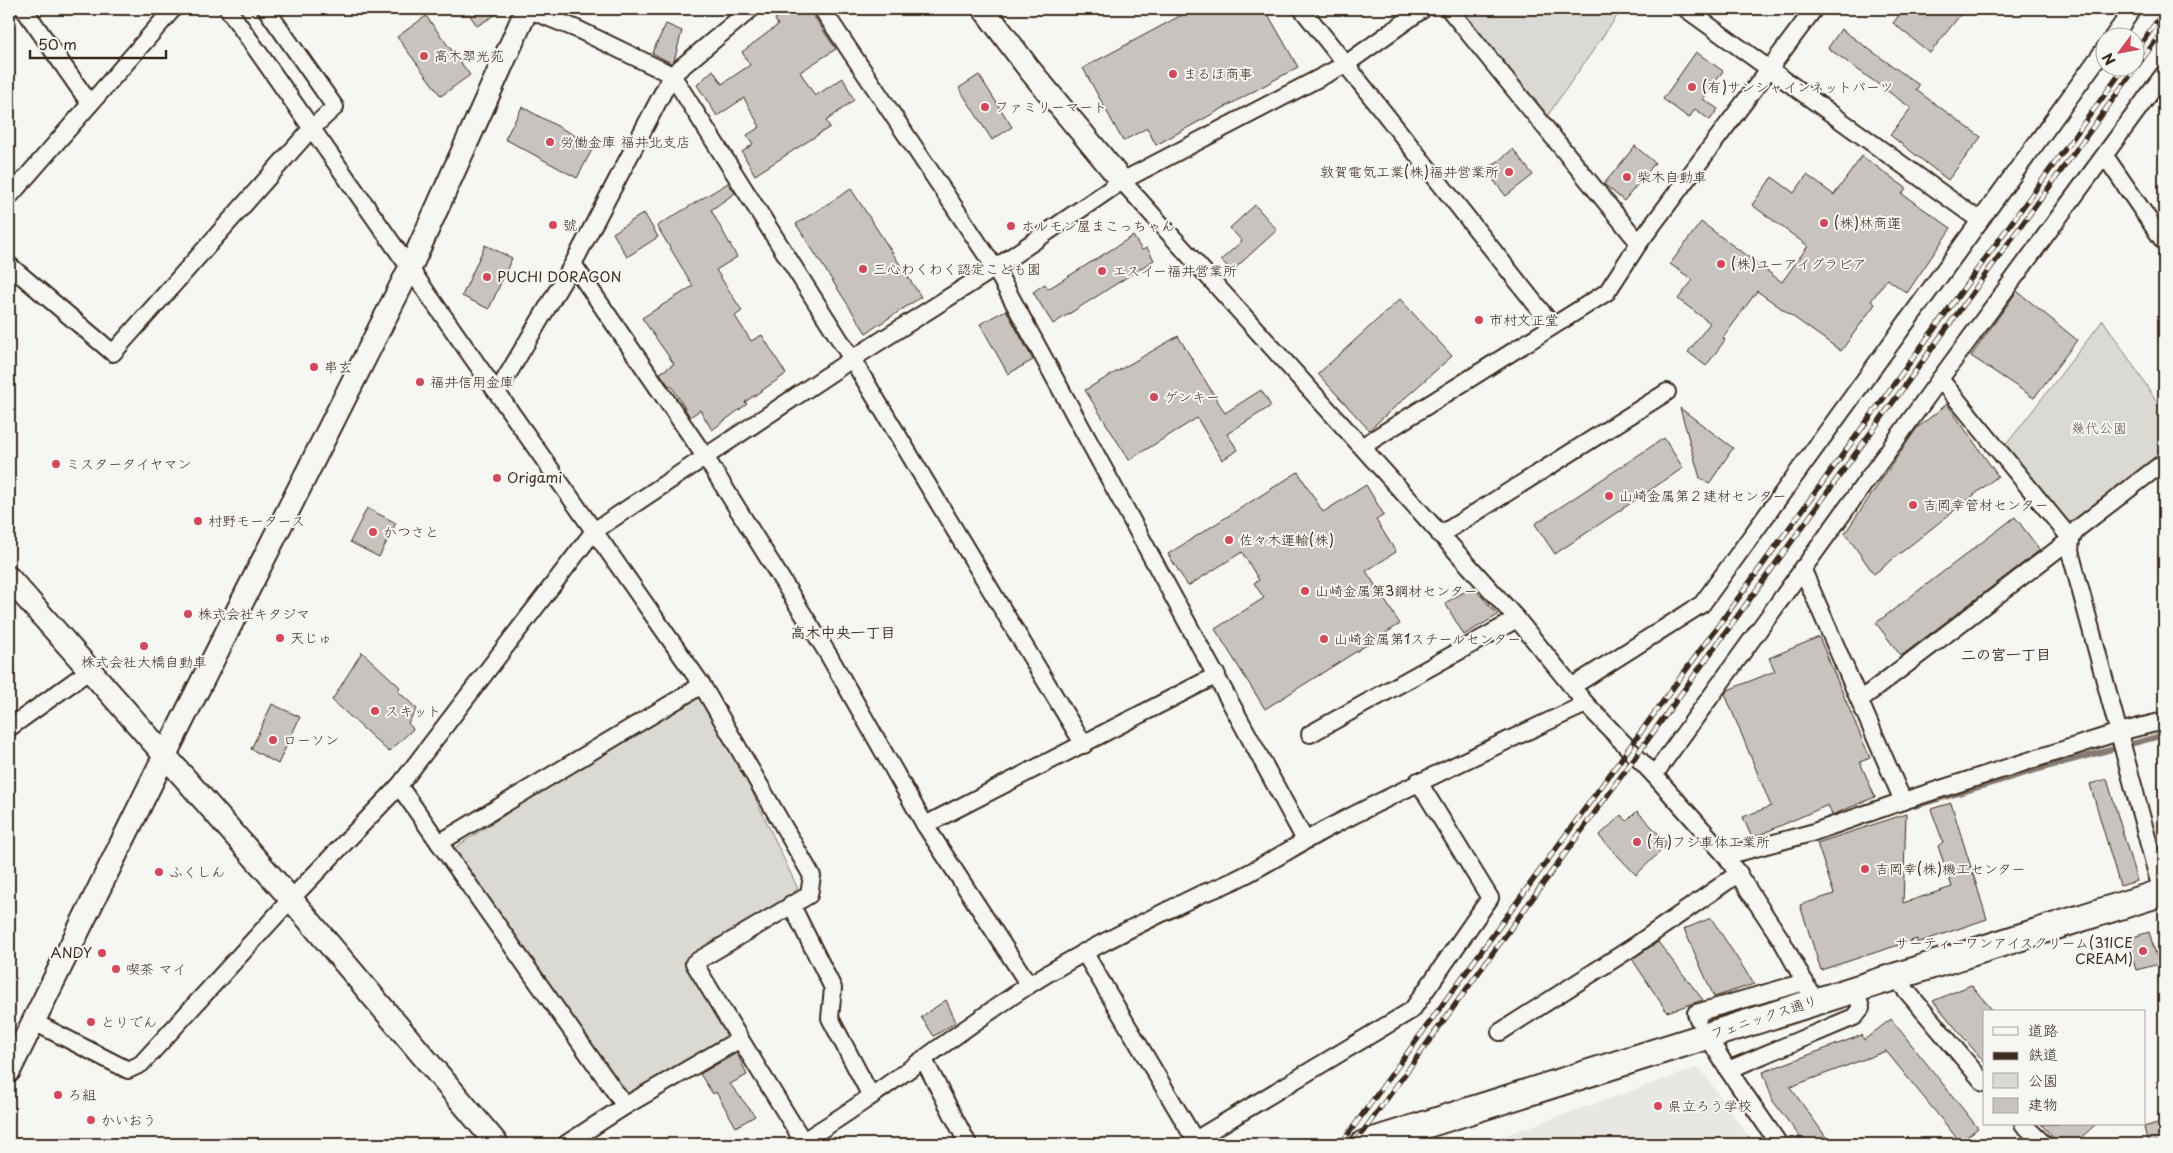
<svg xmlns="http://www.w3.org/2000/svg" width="2173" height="1153" font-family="'Playpen Sans','Klee One',sans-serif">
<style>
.built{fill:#e8e7e2}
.green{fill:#dad9d3;stroke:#8a8278}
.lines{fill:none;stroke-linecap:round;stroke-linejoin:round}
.stream{stroke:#857a71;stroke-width:5.5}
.building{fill:#c8c3be;stroke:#3b2a1e}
.street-casing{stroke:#3b2a1e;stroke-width:20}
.secondary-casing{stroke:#3b2a1e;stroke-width:26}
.primary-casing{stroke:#3b2a1e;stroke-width:30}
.street{stroke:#f6f6f2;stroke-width:16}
.secondary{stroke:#f6f6f2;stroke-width:22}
.primary{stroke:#f6f6f2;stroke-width:26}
.rail-casing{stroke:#3b2a1e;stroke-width:5.5}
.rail{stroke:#f6f6f2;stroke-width:4;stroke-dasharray:11;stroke-linecap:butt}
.poi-dot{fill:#d1495b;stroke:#f6f6f2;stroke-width:2}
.labels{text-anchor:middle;stroke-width:4;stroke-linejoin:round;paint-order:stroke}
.poi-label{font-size:14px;fill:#3b2a1e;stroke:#f6f6f2;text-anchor:start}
.park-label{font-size:14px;fill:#63564b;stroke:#f6f6f2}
.street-label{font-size:14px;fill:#3b2a1e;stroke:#f6f6f2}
.neighbourhood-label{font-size:15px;font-weight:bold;fill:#3b2a1e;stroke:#f6f6f2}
</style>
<rect width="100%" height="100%" fill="#f6f6f2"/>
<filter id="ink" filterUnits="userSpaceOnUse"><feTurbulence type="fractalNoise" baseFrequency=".02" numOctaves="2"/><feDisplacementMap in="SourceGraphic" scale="10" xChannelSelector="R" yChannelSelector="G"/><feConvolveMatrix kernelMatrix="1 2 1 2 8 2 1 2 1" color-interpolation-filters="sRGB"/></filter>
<g filter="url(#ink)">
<polygon class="built" points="1699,1067 1754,1144 1480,1144"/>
<g class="green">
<polygon points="1449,9 1622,9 1543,122"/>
<polygon points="2103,320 2164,412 2164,458 2069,531 2002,450"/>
<polygon points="702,685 798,889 695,963 740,1039 625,1106 447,853"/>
</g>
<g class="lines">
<polyline class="stream" points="1915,806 2036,770 2164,735"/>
</g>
<g class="building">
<polygon points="466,9 505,9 477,26"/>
<polygon points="788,9 809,9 836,49 800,72 815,96 843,78 854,100 826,121 830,127 755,175 742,152 753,144 747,135 760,127 744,98 717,116 697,85 713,70 722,84 750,65 742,52 778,25 775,19"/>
<polygon points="1193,9 1265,9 1298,67 1156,145 1147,128 1123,141 1083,68"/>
<polygon points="1904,9 1965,9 1930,53 1893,23"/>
<polygon points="426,16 470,75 441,96 397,37"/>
<polygon points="666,24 682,31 674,61 671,63 652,53"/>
<polygon points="1841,29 1919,85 1916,90 1981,137 1948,180 1890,135 1911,108 1828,48"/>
<polygon points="1696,52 1723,71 1703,99 1718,109 1710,120 1695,109 1689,118 1663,99"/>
<polygon points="979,75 1012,127 992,140 959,88"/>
<polygon points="522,107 594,146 577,178 505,139"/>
<polygon points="1635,146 1655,163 1624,201 1604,184"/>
<polygon points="1513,149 1533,175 1506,196 1486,171"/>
<polygon points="1862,156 1906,188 1902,194 1951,228 1907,293 1887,279 1871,301 1875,304 1841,351 1757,291 1723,338 1725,340 1706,366 1688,352 1710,323 1678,299 1693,280 1670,264 1701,222 1782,282 1808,246 1752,205 1772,177 1794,193 1807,175 1834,195"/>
<polygon points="728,183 735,193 711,210 737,257 716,270 742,311 735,316 751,341 762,335 786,374 745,402 747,404 712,430 700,410 690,417 671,385 669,386 660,373 674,364 642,318 693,286 657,226"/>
<polygon points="851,189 921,297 866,333 796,224"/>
<polygon points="1255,205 1277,230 1232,271 1221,260 1242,241 1230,228"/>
<polygon points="644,213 658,237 627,257 613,233"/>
<polygon points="1133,236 1142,250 1147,248 1154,260 1053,324 1033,292 1045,284 1048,289"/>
<polygon points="485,245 512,258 489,309 462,296"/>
<polygon points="2017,291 2077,340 2034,398 1971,356"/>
<polygon points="1400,299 1452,356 1369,430 1318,374"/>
<polygon points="1006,310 1033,360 1008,374 980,324"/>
<polygon points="1178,336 1225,413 1261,390 1271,406 1227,434 1238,450 1222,460 1197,418 1129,460 1085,390"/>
<polygon points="1947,404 1998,476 1874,574 1845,533 1917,428"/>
<polygon points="1680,408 1733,448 1709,484 1700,478"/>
<polygon points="1664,438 1683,468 1555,554 1535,524"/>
<polygon points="1298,472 1323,512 1366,485 1384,515 1376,520 1396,552 1366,571 1400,624 1265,709 1215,629 1264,598 1254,583 1259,580 1242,552 1188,586 1168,554"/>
<polygon points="367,508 396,523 379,557 350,542"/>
<polygon points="2015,517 2040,550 1901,656 1876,623"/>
<polygon points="1473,587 1498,615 1464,635 1445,603"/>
<polygon points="1819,637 1870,758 1860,762 1875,797 1832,815 1828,805 1752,838 1743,817 1771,806 1725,694 1728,690 1775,671 1769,658"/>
<polygon points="362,652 400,687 398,691 417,709 408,723 413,729 389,752 332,700"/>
<polygon points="272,704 300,717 278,764 251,749"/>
<polygon points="2107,779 2137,881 2120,886 2090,784"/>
<polygon points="1951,803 1987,919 1917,943 1917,939 1821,970 1800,905 1834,894 1817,843 1906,814 1903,903 1952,887 1938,846 1943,842 1931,809"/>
<polygon points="1637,811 1668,844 1636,875 1599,836 1621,815 1627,821"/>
<polygon points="1711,918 1754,984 1714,997 1684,929"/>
<polygon points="2149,932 2159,964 2136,970 2127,939"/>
<polygon points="1658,942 1703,1000 1667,1012 1632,959"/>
<polygon points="1971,985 1994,1012 1984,1012 1984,1062 1933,1001"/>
<polygon points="946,1000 956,1022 934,1036 921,1017"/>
<polygon points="1891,1019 1978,1128 1960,1142 1886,1051 1790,1087 1831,1144 1805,1144 1773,1101 1763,1072 1862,1035 1864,1040"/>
<polygon points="737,1053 747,1075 730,1084 755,1116 736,1127 716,1092 713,1094 700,1074"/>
<polygon points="2157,1123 2163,1144 2148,1144 2144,1127"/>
<polygon points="2041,1124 2096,1124 2074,1144 2059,1144"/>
</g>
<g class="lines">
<defs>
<g id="street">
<polyline points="24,9 90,104"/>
<polyline points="228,9 702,685 812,876 809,895 694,963 740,1039 625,1106 566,1144"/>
<polyline points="527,9 577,29 672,75 852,359 1084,745"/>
<polyline points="822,9 995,268 1305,840"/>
<polyline points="1302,9 1552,325"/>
<polyline points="1449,9 1639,243"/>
<polyline points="1686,9 1979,220"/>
<polyline points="2112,38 2133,9"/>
<polyline points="2105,156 2164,242"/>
<polyline points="1122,181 1517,619 1586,704 1654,775 1726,856 1782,941 1815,1001"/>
<polyline points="9,197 173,9"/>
<polyline points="573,264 706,458 828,654 925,825 1029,985"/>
<polyline points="9,265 113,353 311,129 335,107 266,9"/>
<polyline points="498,391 573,264 672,75 751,9"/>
<polyline points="1363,446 1607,292 1639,243 1814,9"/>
<polyline points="1440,535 1667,392"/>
<polyline points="1802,568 1903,801"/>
<polyline points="1573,686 1702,604 2106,47"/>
<polyline points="1860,700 2071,539 1940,379"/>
<polyline points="9,728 90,670"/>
<polyline points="1310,734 1517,619"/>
<polyline points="1654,775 1940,379 2164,74"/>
<polyline points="399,786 625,1106"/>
<polyline points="925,825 1217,675"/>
<polyline points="439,843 702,685"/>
<polyline points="1726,856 1811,833 1903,801 2119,732 2164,721"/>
<polyline points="2162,893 2070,551 2071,539 2077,529 2164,462"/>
<polyline points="791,904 833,988 830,1018 871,1096"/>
<polyline points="1084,952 1195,1140 1412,1010 1490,898 1418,781"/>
<polyline points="1894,976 1984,1083"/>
<polyline points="1698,1019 1696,1013 1805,982"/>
<polyline points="34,1022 128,1070 141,1064 291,899 399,786 594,531 852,359 995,268 1122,181 1346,64 1423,9"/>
<polyline points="1500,1032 1633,947 1739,873"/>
<polyline points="740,1039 803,1141"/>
<polyline points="1713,1045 1728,1070"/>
<polyline points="924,1060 968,1144"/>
<polyline points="2023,1124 2044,1144"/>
<path d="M 798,1144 C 878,1096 951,1036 1029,985 C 1084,950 1142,923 1201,894 C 1247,879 1289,848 1332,826 C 1416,783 1501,743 1586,704"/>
<polyline points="1779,1144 1728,1070 1854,1017 1861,1008 1855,988"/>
</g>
<g id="secondary">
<polyline points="984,9 1029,69 1122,181"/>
<polyline points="9,578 291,899 497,1144"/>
<polyline points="9,1071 164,757 410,268 527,9"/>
</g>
<polyline id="primary" points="1364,1144 2164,892"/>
</defs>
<use href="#street" class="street-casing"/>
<use href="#secondary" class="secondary-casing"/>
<use href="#primary" class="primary-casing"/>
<use href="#street" class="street"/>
<use href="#secondary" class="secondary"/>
<use href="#primary" class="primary"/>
<defs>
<g id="rail">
<polyline points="2136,51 2164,11"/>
<polyline points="1341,1144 2124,68"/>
<polyline points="1354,1144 2164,29"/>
</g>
</defs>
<use href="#rail" class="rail-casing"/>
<use href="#rail" class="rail"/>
</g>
</g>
<g class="poi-dot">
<circle cx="424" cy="56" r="5"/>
<circle cx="1173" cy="74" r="5"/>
<circle cx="1692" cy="87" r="5"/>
<circle cx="985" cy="107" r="5"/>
<circle cx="550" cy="142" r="5"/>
<circle cx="1509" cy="172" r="5"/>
<circle cx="1627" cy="177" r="5"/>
<circle cx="1824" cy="223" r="5"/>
<circle cx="553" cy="225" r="5"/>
<circle cx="1011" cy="226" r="5"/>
<circle cx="1721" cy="264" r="5"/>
<circle cx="863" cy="269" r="5"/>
<circle cx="1102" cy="271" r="5"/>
<circle cx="487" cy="277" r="5"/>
<circle cx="1479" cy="320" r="5"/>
<circle cx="314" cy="367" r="5"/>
<circle cx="420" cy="382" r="5"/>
<circle cx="1154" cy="397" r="5"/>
<circle cx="56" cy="464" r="5"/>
<circle cx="497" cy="478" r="5"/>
<circle cx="1609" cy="496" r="5"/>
<circle cx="1913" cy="505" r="5"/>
<circle cx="198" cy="521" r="5"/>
<circle cx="373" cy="532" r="5"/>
<circle cx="1229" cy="540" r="5"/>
<circle cx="1305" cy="591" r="5"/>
<circle cx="188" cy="614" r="5"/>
<circle cx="280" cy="638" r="5"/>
<circle cx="1324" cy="639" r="5"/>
<circle cx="144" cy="646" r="5"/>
<circle cx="375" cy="711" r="5"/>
<circle cx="273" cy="740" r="5"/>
<circle cx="1637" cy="842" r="5"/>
<circle cx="1865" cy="869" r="5"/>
<circle cx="159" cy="872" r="5"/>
<circle cx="2143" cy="951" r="5"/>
<circle cx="102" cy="953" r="5"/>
<circle cx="116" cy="969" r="5"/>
<circle cx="91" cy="1022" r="5"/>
<circle cx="58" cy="1095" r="5"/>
<circle cx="1658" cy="1106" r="5"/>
<circle cx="91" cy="1120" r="5"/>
</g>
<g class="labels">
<g class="poi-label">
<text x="434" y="61">高木翆光苑</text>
<text x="1183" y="79">まるほ商事</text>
<text x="1702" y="92">(有)サンシャインネットパーツ</text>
<text x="995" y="112">ファミリーマート</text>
<text x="560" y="147">労働金庫 福井北支店</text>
<text x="1499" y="177" text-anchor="end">敦賀電気工業(株)福井営業所</text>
<text x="1637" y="182">柴木自動車</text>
<text x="1834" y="228">(株)林商運</text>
<text x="563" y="230">號</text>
<text x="1021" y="231">ホルモン屋まこっちゃん</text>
<text x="1731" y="269">(株)ユーアイグラビア</text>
<text x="873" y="274">三心わくわく認定こども園</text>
<text x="1112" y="276">エスイー福井営業所</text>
<text x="497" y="282">PUCHI DORAGON</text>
<text x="1489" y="325">市村文正堂</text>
<text x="324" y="372">串玄</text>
<text x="430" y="387">福井信用金庫</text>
<text x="1164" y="402">ゲンキー</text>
<text x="66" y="469">ミスタータイヤマン</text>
<text x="507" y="483">Origami</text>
<text x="1619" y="501">山崎金属第２建材センター</text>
<text x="1923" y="510">吉岡幸管材センター</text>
<text x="208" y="526">村野モータース</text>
<text x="383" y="537">かつさと</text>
<text x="1239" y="545">佐々木運輸(株)</text>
<text x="1315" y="596">山崎金属第3鋼材センター</text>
<text x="198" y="619">株式会社キタジマ</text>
<text x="290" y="643">天じゅ</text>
<text x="1334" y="644">山崎金属第1スチールセンター</text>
<text x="144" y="667" text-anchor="middle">株式会社大橋自動車</text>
<text x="385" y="716">スキット</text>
<text x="283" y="745">ローソン</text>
<text x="1647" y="847">(有)フジ車体工業所</text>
<text x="1875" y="874">吉岡幸(株)機工センター</text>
<text x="169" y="877">ふくしん</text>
<text x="2133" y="948" text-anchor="end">サーティーワンアイスクリーム(31ICE<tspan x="2133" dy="16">CREAM)</tspan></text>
<text x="92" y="958" text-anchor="end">ANDY</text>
<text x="126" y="974">喫茶 マイ</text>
<text x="101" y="1027">とりでん</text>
<text x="68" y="1100">ろ組</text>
<text x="1668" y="1111">県立ろう学校</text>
<text x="101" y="1125">かいおう</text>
</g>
<g class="park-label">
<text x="2099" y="433">幾代公園</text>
</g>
<g class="street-label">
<text transform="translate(1764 1017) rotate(-18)" y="5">フェニックス通り</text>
</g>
<g class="neighbourhood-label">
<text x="843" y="638">高木中央一丁目</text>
<text x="2006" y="660">二の宮一丁目</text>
</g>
</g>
<rect width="2173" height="1153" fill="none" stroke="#f6f6f2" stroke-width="30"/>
<rect x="15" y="15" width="2143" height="1123" fill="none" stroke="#3b2a1e" stroke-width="2" filter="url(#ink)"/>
<rect x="1983" y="1010" width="162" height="115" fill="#f6f6f2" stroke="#aba49d"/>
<rect x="1993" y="1027" width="25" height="8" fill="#f6f6f2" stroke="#aba49d"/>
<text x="2028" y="1036" font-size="15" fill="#3b2a1e">道路</text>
<rect x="1993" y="1052" width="25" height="8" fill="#3b2a1e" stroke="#aba49d"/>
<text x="2028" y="1060" font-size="15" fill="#3b2a1e">鉄道</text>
<rect x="1993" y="1073" width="25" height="15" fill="#dad9d3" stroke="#aba49d"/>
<text x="2028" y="1086" font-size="15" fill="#3b2a1e">公園</text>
<rect x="1993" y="1098" width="25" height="15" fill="#c8c3be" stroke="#aba49d"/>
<text x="2028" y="1110" font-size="15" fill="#3b2a1e">建物</text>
<g transform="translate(2120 52) rotate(238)"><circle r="24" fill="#f6f6f2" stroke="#aba49d"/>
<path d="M0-4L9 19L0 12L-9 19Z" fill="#d1495b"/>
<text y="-8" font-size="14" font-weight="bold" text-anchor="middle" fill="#3b2a1e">N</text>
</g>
<path d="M30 50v8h136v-8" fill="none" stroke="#3b2a1e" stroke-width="2.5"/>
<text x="38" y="50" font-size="15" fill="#3b2a1e" stroke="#f6f6f2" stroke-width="4" paint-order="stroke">50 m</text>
</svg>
